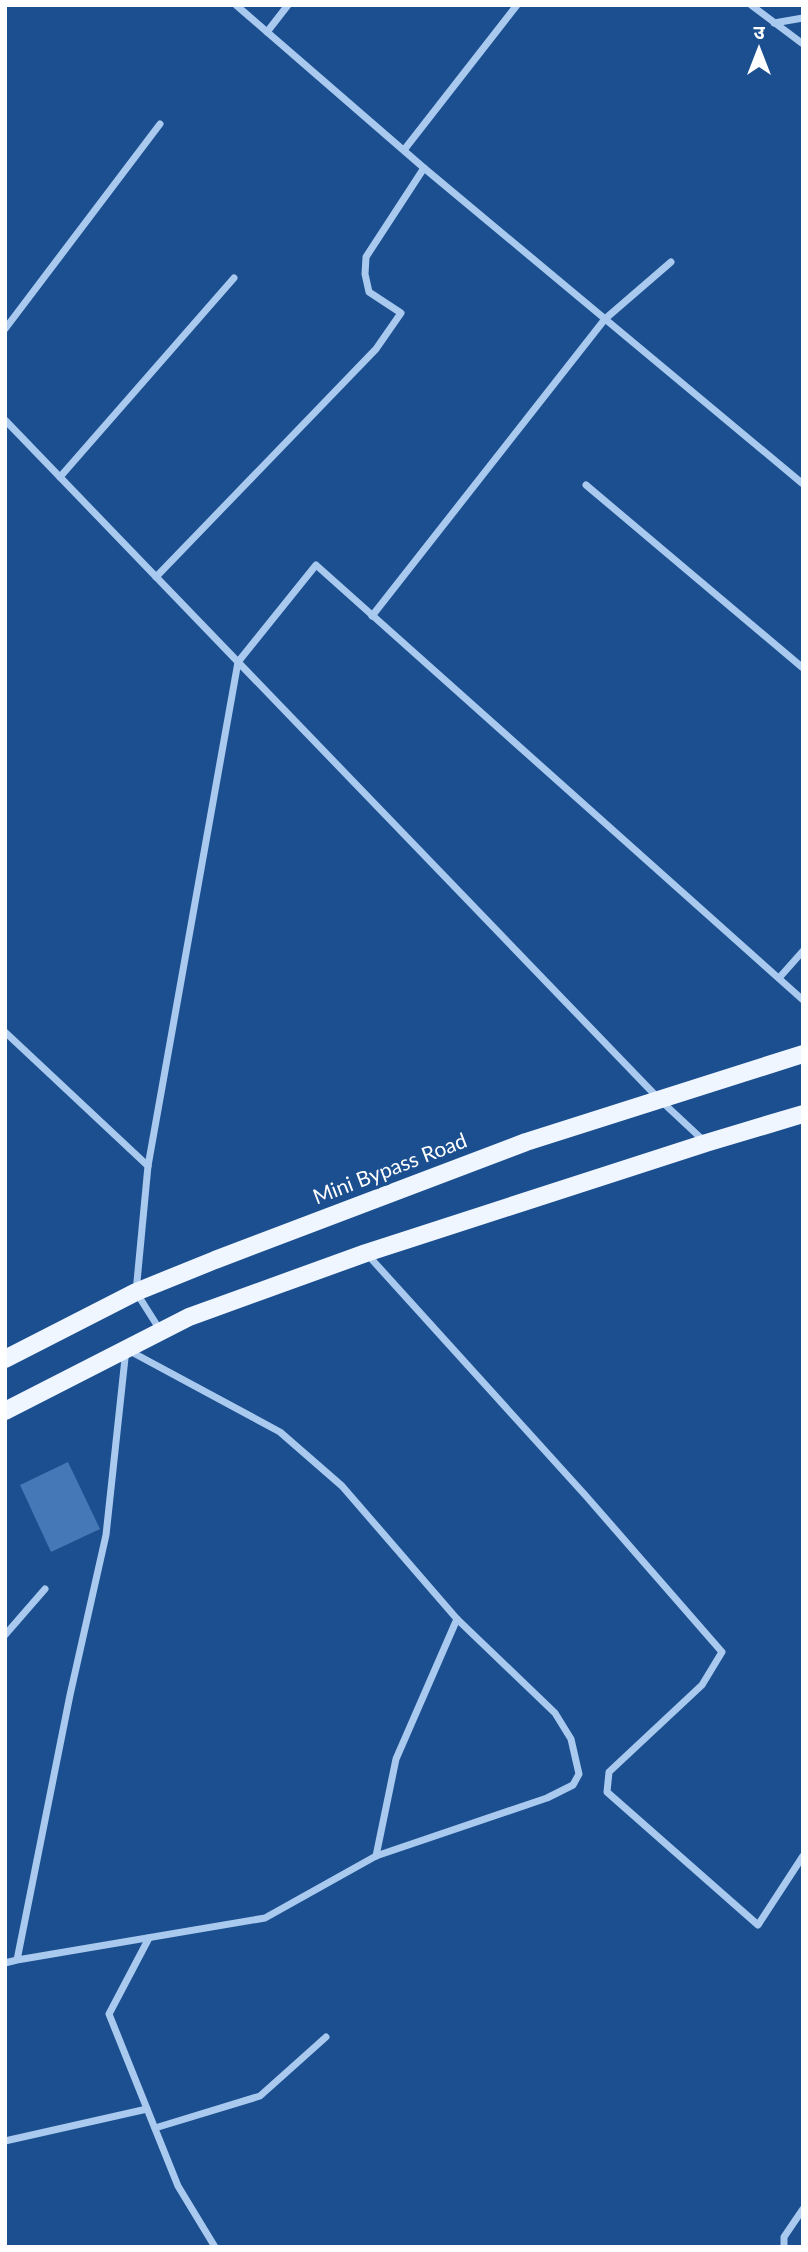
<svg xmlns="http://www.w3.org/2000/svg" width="808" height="2252" font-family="Lato,'Noto Sans Devanagari',sans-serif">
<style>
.building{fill:#4478b7}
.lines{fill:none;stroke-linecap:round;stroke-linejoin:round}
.street{stroke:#a9c9ee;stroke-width:7}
.primary{stroke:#f0f6ff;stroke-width:18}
.labels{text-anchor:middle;stroke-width:7;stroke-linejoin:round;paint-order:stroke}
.street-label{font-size:21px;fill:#fff;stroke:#1b4f8f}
</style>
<rect width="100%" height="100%" fill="#1b4f8f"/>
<polygon class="building" points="68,1462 100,1529 51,1552 20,1485"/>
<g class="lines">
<g class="street">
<polyline points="236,5 424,168 803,484"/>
<polyline points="751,5 803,44"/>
<polyline points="774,23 803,18"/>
<polyline points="267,32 288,5"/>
<polyline points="404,150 517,5"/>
<polyline points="5,329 160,124"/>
<polyline points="5,420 659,1099 704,1141"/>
<polyline points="60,477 234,278"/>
<polyline points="586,485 803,668"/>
<polyline points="156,577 376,349 401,313 369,292 365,274 366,257 424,168"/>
<polyline points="372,616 605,319 671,262"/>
<polyline points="779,978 803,951"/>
<polyline points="5,1032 148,1166"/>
<polyline points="366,1253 586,1496 722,1652 702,1685 609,1772 607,1792 758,1925 803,1856"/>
<polyline points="160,1330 136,1292 148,1166 238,662 316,565 803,1000"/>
<polyline points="5,1635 45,1589"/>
<polyline points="376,1856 396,1759 457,1619"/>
<polyline points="149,1938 109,2014 178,2186 215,2247"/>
<polyline points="5,1963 17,1960 70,1695 106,1535 126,1349 280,1432 342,1486 457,1619 555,1713 571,1739 579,1774 573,1785 547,1798 376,1856 265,1918 17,1960"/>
<polyline points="155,2128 260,2096 326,2037"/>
<polyline points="5,2141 147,2109"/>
<polyline points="784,2247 784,2237 803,2209"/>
</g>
<g class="primary">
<polyline points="5,1359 136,1292 215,1260 526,1142 803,1054"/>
<polyline points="5,1411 189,1317 366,1253 706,1143 803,1114"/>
</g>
</g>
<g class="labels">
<g class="street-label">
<text transform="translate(390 1169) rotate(-21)" y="7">Mini Bypass Road</text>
</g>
</g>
<rect width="808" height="2252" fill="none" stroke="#ffffff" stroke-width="14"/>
<g transform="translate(759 49)" stroke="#1b4f8f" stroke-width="5" paint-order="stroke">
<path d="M0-5L12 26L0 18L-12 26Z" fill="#ffffff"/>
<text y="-10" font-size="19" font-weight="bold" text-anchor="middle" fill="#ffffff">उ</text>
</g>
</svg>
